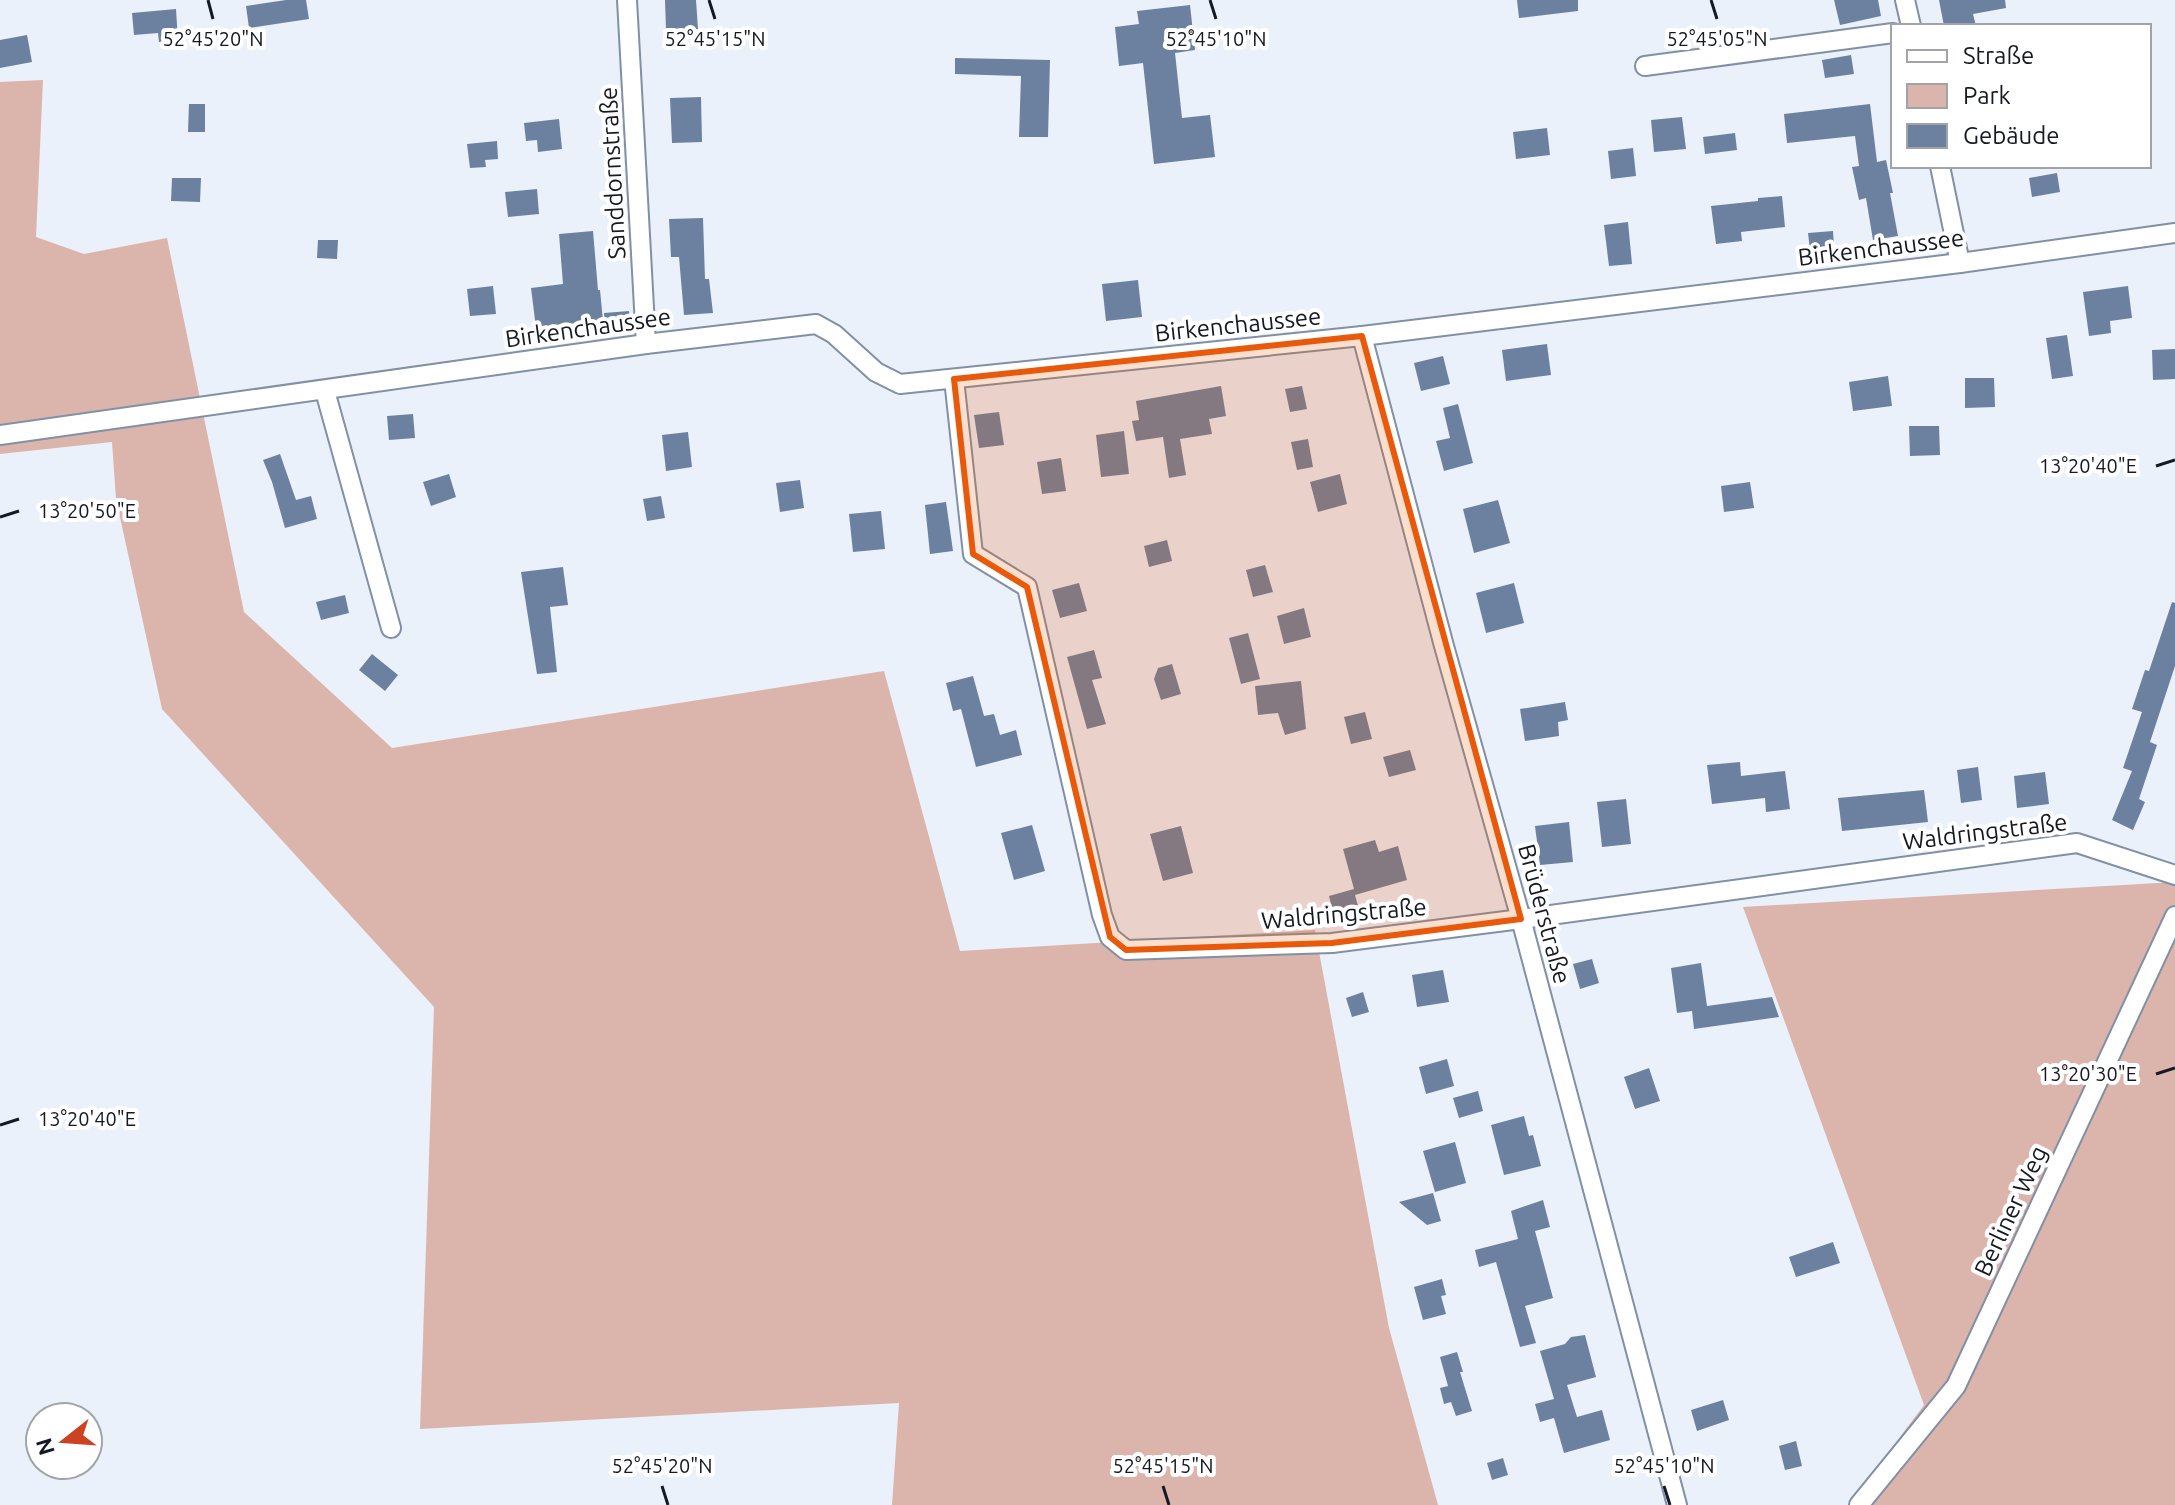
<svg xmlns="http://www.w3.org/2000/svg" width="2175" height="1505" font-family="Ubuntu,sans-serif">
<style>
.green{fill:#dbb5ac}
.building{fill:#6c819f}
.lines{fill:none;stroke-linecap:round;stroke-linejoin:round}
.street-casing{stroke:#8190a4;stroke-width:22}
.street{stroke:#fff;stroke-width:18}
.marked{fill:#e8590c;fill-opacity:0.2;stroke:#e8590c;stroke-width:6;stroke-linejoin:round}
.ticks{fill:none;stroke:#151a22;stroke-width:3}
.labels{text-anchor:middle;stroke-width:8;stroke-linejoin:round;paint-order:stroke}
.street-label{font-size:24px;fill:#151a22;stroke:#fff}
.ticks-label{font-size:20px;text-anchor:middle;fill:#151a22;stroke:#fff;stroke-width:8;stroke-linejoin:round;paint-order:stroke}
</style>
<rect width="100%" height="100%" fill="#ebf1fa"/>
<g class="green">
<polygon points="43,80 36,237 84,254 167,238 244,612 392,748 884,671 960,951 1315,930 1389,1328 1438,1505 892,1505 899,1403 420,1429 434,1007 162,709 116,499 112,442 0,454 0,82"/>
<polygon points="2175,882 2175,1505 1849,1505 1924,1405 1743,907"/>
</g>
<g class="building">
<polygon points="286,0 306,0 309,19 249,28 246,6"/>
<polygon points="665,0 696,0 698,29 666,30"/>
<polygon points="1517,0 1578,0 1578,11 1519,18"/>
<polygon points="1834,0 1878,0 1881,16 1840,25"/>
<polygon points="1939,0 2005,0 2006,8 1973,14 1976,26 1944,26"/>
<polygon points="1190,5 1195,50 1175,53 1182,118 1210,115 1215,157 1154,164 1143,63 1119,66 1115,27 1139,24 1137,11"/>
<polygon points="176,9 178,41 159,42 158,33 134,35 132,13"/>
<polygon points="27,35 32,62 0,68 0,40"/>
<polygon points="1851,55 1854,74 1825,78 1822,60"/>
<polygon points="955,58 1050,60 1048,137 1019,137 1021,76 955,74"/>
<polygon points="701,97 702,142 672,143 670,98"/>
<polygon points="189,104 205,104 205,132 188,132"/>
<polygon points="1870,104 1877,162 1886,160 1893,193 1890,193 1898,236 1873,240 1866,198 1859,200 1852,167 1859,166 1855,136 1787,143 1784,114"/>
<polygon points="1682,117 1686,149 1654,152 1651,120"/>
<polygon points="559,119 562,149 538,152 537,140 526,141 524,123"/>
<polygon points="1547,128 1550,155 1516,159 1513,132"/>
<polygon points="1735,133 1737,150 1705,154 1703,137"/>
<polygon points="497,141 498,159 485,160 486,167 470,168 467,144"/>
<polygon points="1633,148 1636,176 1611,179 1608,151"/>
<polygon points="2057,173 2060,192 2032,197 2029,178"/>
<polygon points="172,178 201,178 200,202 171,201"/>
<polygon points="537,189 539,214 508,217 505,192"/>
<polygon points="1782,196 1785,227 1741,232 1742,241 1716,244 1711,206 1758,201 1758,198"/>
<polygon points="703,218 705,279 709,279 713,313 684,315 679,257 671,257 669,219"/>
<polygon points="1628,222 1632,264 1609,266 1604,225"/>
<polygon points="593,231 598,290 600,290 603,321 554,325 554,334 537,336 531,288 563,284 559,234"/>
<polygon points="1833,231 1834,247 1810,250 1808,233"/>
<polygon points="318,240 338,240 337,259 317,258"/>
<polygon points="1138,280 1142,317 1106,321 1102,284"/>
<polygon points="493,286 496,314 470,316 467,289"/>
<polygon points="2128,286 2132,318 2110,321 2111,333 2089,336 2083,292"/>
<polygon points="629,311 631,329 606,332 604,313"/>
<polygon points="2067,335 2073,376 2052,379 2046,338"/>
<polygon points="1547,344 1551,375 1506,381 1502,350"/>
<polygon points="2175,349 2175,379 2153,380 2152,350"/>
<polygon points="1443,356 1450,384 1421,391 1414,363"/>
<polygon points="1888,376 1892,406 1853,411 1849,382"/>
<polygon points="1965,378 1994,378 1995,407 1965,408"/>
<polygon points="1221,386 1226,416 1209,419 1212,434 1180,439 1186,475 1169,478 1163,437 1136,441 1132,421 1139,420 1136,401"/>
<polygon points="1302,386 1307,409 1290,412 1285,389"/>
<polygon points="1458,404 1473,463 1444,471 1436,441 1450,438 1443,408"/>
<polygon points="999,412 1004,445 979,448 974,415"/>
<polygon points="413,414 415,438 389,440 387,416"/>
<polygon points="1909,426 1939,426 1940,455 1910,456"/>
<polygon points="1124,431 1129,474 1101,477 1096,435"/>
<polygon points="688,432 692,467 666,471 662,435"/>
<polygon points="1308,439 1313,467 1297,470 1291,442"/>
<polygon points="280,454 296,500 311,496 317,519 285,528 272,482 263,460"/>
<polygon points="1061,458 1066,491 1042,494 1037,462"/>
<polygon points="449,474 456,497 431,506 423,482"/>
<polygon points="1340,474 1347,504 1318,512 1310,482"/>
<polygon points="800,480 804,508 780,512 776,483"/>
<polygon points="1750,482 1754,508 1724,512 1721,486"/>
<polygon points="661,496 665,518 647,521 643,499"/>
<polygon points="1498,500 1510,543 1474,553 1463,509"/>
<polygon points="946,502 953,551 930,554 925,505"/>
<polygon points="881,511 885,549 853,552 849,514"/>
<polygon points="1167,540 1172,561 1149,567 1144,546"/>
<polygon points="1265,565 1273,592 1253,597 1246,570"/>
<polygon points="563,567 568,605 550,607 557,672 537,674 521,572"/>
<polygon points="1079,583 1087,611 1060,618 1052,590"/>
<polygon points="1514,583 1524,623 1486,633 1476,593"/>
<polygon points="345,595 349,613 321,620 316,602"/>
<polygon points="2172,602 2175,603 2175,666 2150,742 2157,745 2139,799 2145,802 2133,830 2112,820 2132,771 2123,768 2142,712 2132,709 2145,670 2149,671"/>
<polygon points="1304,608 1311,637 1284,644 1277,616"/>
<polygon points="1248,633 1260,679 1241,684 1229,638"/>
<polygon points="1094,650 1102,678 1092,680 1106,724 1087,729 1067,657"/>
<polygon points="372,654 398,675 385,691 359,670"/>
<polygon points="1172,664 1181,694 1161,700 1154,679 1158,668"/>
<polygon points="973,676 984,716 994,714 1000,735 1016,730 1022,755 976,767 961,709 953,711 946,683"/>
<polygon points="1301,681 1306,729 1285,735 1278,713 1258,715 1255,686"/>
<polygon points="1565,702 1568,720 1558,722 1559,736 1525,741 1520,709"/>
<polygon points="1365,712 1372,739 1351,744 1344,717"/>
<polygon points="1410,750 1416,770 1389,777 1383,757"/>
<polygon points="1740,762 1741,776 1785,771 1790,809 1766,812 1765,798 1712,804 1707,765"/>
<polygon points="1978,767 1982,800 1961,803 1957,770"/>
<polygon points="2045,772 2049,804 2017,808 2014,776"/>
<polygon points="1924,790 1928,822 1842,831 1838,798"/>
<polygon points="1626,799 1631,844 1602,847 1597,802"/>
<polygon points="1569,822 1573,862 1540,865 1535,826"/>
<polygon points="1032,825 1045,871 1014,880 1001,833"/>
<polygon points="1181,826 1193,873 1163,881 1150,834"/>
<polygon points="1375,840 1379,852 1398,846 1407,880 1355,895 1360,913 1335,920 1329,896 1354,889 1343,849"/>
<polygon points="1592,959 1599,983 1580,989 1573,964"/>
<polygon points="1701,963 1707,1006 1772,997 1779,1017 1694,1029 1692,1011 1677,1013 1671,968"/>
<polygon points="1443,970 1449,1002 1417,1007 1412,975"/>
<polygon points="1363,992 1369,1012 1352,1017 1346,998"/>
<polygon points="1447,1059 1454,1086 1426,1094 1419,1067"/>
<polygon points="1649,1068 1660,1101 1635,1109 1624,1077"/>
<polygon points="1478,1091 1483,1111 1459,1118 1453,1098"/>
<polygon points="1524,1116 1529,1136 1533,1135 1541,1166 1504,1175 1491,1125"/>
<polygon points="1455,1142 1466,1183 1435,1192 1423,1151"/>
<polygon points="1433,1193 1441,1221 1427,1225 1399,1202"/>
<polygon points="1543,1200 1550,1227 1535,1231 1553,1298 1525,1306 1536,1343 1520,1347 1496,1262 1479,1267 1475,1250 1518,1239 1511,1211"/>
<polygon points="1833,1242 1840,1263 1796,1277 1789,1257"/>
<polygon points="1442,1279 1446,1295 1441,1296 1446,1314 1423,1320 1414,1287"/>
<polygon points="1585,1335 1596,1377 1567,1385 1577,1417 1602,1410 1610,1440 1564,1453 1554,1418 1540,1422 1535,1404 1554,1399 1540,1351 1565,1344 1571,1337"/>
<polygon points="1457,1352 1463,1372 1460,1372 1472,1411 1456,1416 1451,1402 1444,1404 1440,1388 1448,1386 1440,1357"/>
<polygon points="1723,1400 1729,1420 1697,1431 1691,1410"/>
<polygon points="1796,1441 1802,1466 1785,1470 1779,1446"/>
<polygon points="1503,1458 1508,1475 1492,1480 1487,1463"/>
</g>
<g class="lines">
<defs>
<g id="street">
<polyline points="627,0 646,344"/>
<polyline points="1905,0 1911,26"/>
<polyline points="1645,66 1893,33"/>
<polyline points="1940,166 1960,263"/>
<polyline points="1362,336 1444,646 1521,919 1677,1505"/>
<polyline points="954,379 973,554 1027,587 1102,915 1110,937 1126,950 1332,943 1521,919 2077,843 2175,875"/>
<polyline points="325,391 391,628"/>
<polyline points="0,435 646,344 816,324 834,334 876,372 900,384 1362,336 1960,263 2175,233"/>
<polyline points="1859,1505 1956,1386 2175,916"/>
</g>
</defs>
<use href="#street" class="street-casing"/>
<use href="#street" class="street"/>
</g>
<path class="marked" d="M 1362,336 L 1521,919 L 1332,943 L 1126,950 L 1110,937 L 1027,587 L 973,554 L 954,379 Z"/>
<path class="ticks" d="M 208,0 L 213,19M 709,0 L 715,19M 1210,0 L 1216,19M 1711,0 L 1717,19M 2156,466 L 2175,460M 0,517 L 19,511M 2156,1074 L 2175,1068M 0,1125 L 19,1119M 662,1486 L 668,1505M 1163,1486 L 1169,1505M 1664,1486 L 1670,1505"/>
<g class="labels">
<g class="street-label">
<text transform="translate(613 173) rotate(-93)" y="8">Sanddornstraße</text>
<text transform="translate(1881 248) rotate(-7)" y="8">Birkenchaussee</text>
<text transform="translate(1238 325) rotate(-6)" y="8">Birkenchaussee</text>
<text transform="translate(588 328) rotate(-8)" y="8">Birkenchaussee</text>
<text transform="translate(1985 832) rotate(-7)" y="8">Waldringstraße</text>
<text transform="translate(1344 914) rotate(-5)" y="8">Waldringstraße</text>
<text transform="translate(1544 914) rotate(75)" y="8">Brüderstraße</text>
<text transform="translate(2011 1211) rotate(-65)" y="8">Berliner Weg</text>
</g>
</g>
<g class="ticks-label">
<text x="213" y="46">52°45'20"N</text>
<text x="715" y="46">52°45'15"N</text>
<text x="1216" y="46">52°45'10"N</text>
<text x="1717" y="46">52°45'05"N</text>
<text x="2088" y="473">13°20'40"E</text>
<text x="87" y="518">13°20'50"E</text>
<text x="2088" y="1081">13°20'30"E</text>
<text x="87" y="1126">13°20'40"E</text>
<text x="662" y="1473">52°45'20"N</text>
<text x="1163" y="1473">52°45'15"N</text>
<text x="1664" y="1473">52°45'10"N</text>
</g>
<rect x="1891" y="24" width="260" height="144" fill="#ffffff" stroke="#a1a3a7" stroke-width="2"/>
<rect x="1907" y="50" width="40" height="12" fill="#ffffff" stroke="#a1a3a7" stroke-width="2"/>
<text x="1963" y="64" font-size="24" fill="#151a22">Straße</text>
<rect x="1907" y="84" width="40" height="24" fill="#dbb5ac" stroke="#a1a3a7" stroke-width="2"/>
<text x="1963" y="104" font-size="24" fill="#151a22">Park</text>
<rect x="1907" y="124" width="40" height="24" fill="#6c819f" stroke="#a1a3a7" stroke-width="2"/>
<text x="1963" y="144" font-size="24" fill="#151a22">Gebäude</text>
<g transform="translate(64 1441) rotate(253)"><circle r="38" fill="#ffffff" stroke="#a1a3a7" stroke-width="2"/>
<path d="M0-6L14 30L0 20L-14 30Z" fill="#cc4223"/>
<text y="-12" font-size="22" font-weight="bold" text-anchor="middle" fill="#151a22">N</text>
</g>
</svg>
